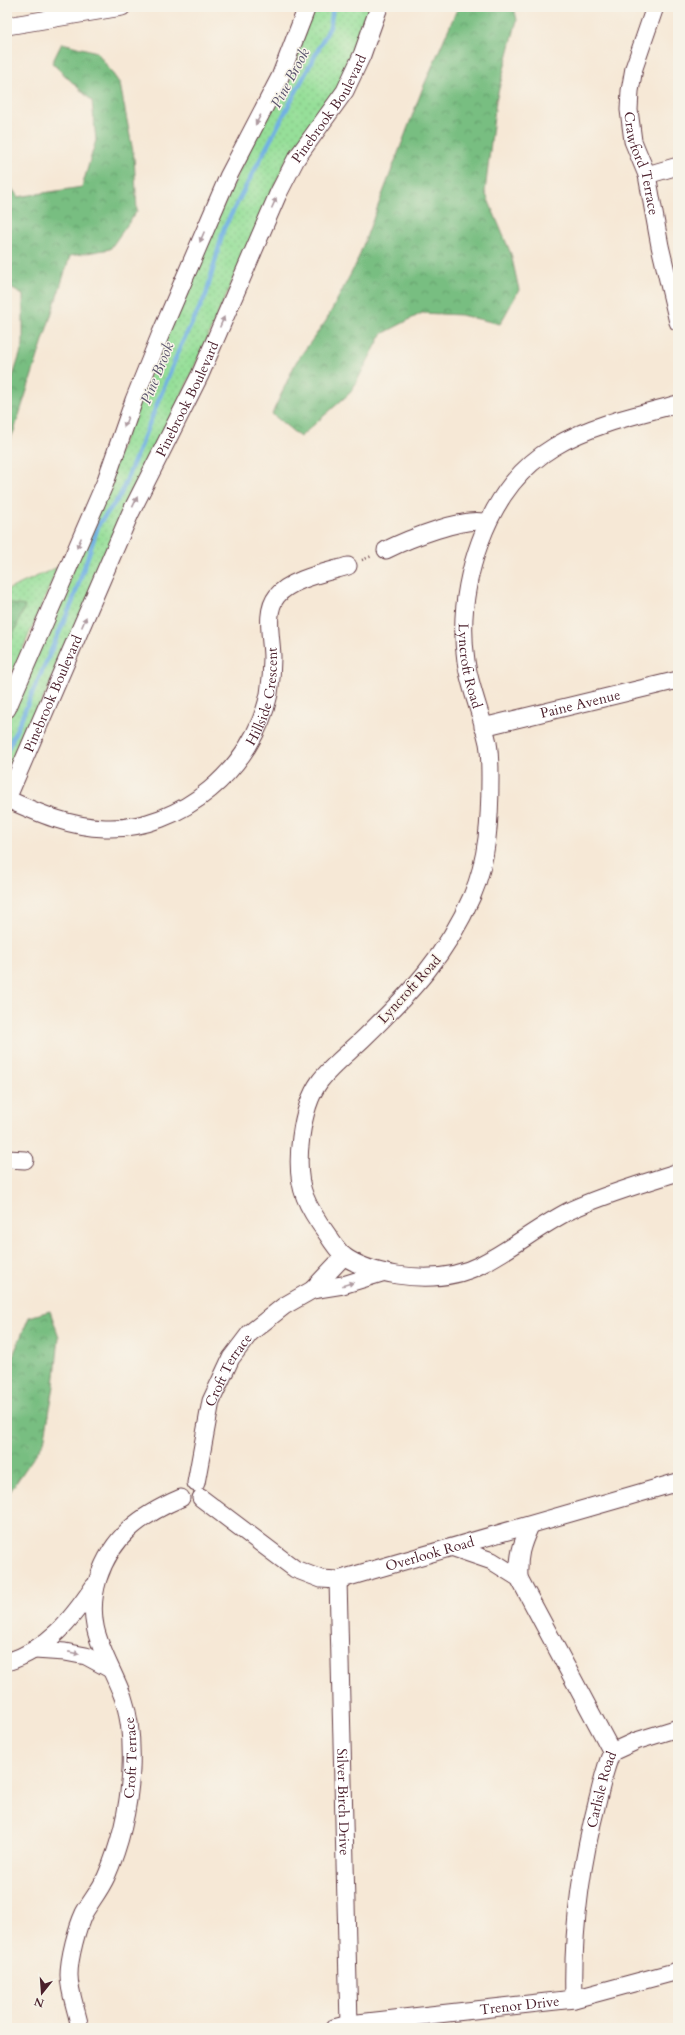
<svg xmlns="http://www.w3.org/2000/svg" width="685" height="2035" font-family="Cardo,serif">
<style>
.grass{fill:url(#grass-dots);stroke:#707f62}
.forest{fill:url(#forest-crowns);stroke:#616e56}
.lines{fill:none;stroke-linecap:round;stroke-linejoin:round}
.stream{stroke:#71b0e4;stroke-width:4.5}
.minor-casing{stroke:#643d45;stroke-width:19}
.path{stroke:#643d45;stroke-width:2.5;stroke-dasharray:1 3;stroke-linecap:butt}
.minor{stroke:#fff;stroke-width:17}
.oneway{fill:#ae9aa0}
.labels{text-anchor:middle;stroke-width:3;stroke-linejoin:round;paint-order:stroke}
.street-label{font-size:14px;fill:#4a1f2b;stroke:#f7f3e8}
.water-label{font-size:15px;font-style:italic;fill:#58526c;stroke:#f7f3e8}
</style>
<defs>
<pattern id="grass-dots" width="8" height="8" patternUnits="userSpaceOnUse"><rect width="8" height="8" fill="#96df99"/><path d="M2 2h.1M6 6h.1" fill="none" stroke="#83bf84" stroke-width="1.8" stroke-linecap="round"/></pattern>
<pattern id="forest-crowns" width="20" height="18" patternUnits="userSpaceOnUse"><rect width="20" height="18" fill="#78be81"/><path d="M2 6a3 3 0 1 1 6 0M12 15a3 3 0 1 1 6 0" fill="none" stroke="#649a6a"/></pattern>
</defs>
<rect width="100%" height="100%" fill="#f7f3e8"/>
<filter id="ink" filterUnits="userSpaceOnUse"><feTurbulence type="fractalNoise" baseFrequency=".025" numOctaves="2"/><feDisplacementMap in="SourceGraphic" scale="8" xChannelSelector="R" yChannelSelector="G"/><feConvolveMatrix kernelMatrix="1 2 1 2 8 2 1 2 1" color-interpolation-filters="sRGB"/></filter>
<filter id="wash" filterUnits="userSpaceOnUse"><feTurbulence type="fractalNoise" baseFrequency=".012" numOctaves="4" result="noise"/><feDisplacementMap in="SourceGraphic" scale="16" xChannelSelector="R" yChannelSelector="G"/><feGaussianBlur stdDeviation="0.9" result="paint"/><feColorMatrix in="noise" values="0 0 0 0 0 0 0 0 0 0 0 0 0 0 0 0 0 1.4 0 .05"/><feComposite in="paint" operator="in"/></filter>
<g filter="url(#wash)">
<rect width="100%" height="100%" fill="#f6e8d6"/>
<g class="grass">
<polygon points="314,7 371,7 347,77 286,160 173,415 7,778 7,723 67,585 168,327"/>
<polygon points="58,567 7,686 7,590"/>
</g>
<g class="forest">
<polygon points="458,7 514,7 517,20 496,100 485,192 511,254 519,290 500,324 461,315 422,313 382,334 351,392 300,437 272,414 296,362 326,321 356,264 422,90"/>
<polygon points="62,43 97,52 120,84 134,157 137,211 110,249 70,256 14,431 7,447 7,395 23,345 23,295 7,286 7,181 18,197 82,187 96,140 92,101 52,63"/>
<polygon points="7,603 25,606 7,649"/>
<polygon points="50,1311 59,1337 54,1386 44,1442 7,1496 7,1370 29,1317"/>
</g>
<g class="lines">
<polyline class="stream" points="7,751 72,603 99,524 120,496 181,345 206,295 224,228 330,27 333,7"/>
</g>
</g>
<g filter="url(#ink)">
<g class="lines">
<defs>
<g id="minor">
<path id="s1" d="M 655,7 L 634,68 L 630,91 L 629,110 L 633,141 L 647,175 L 660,246 L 678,322"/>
<polyline points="7,26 122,7"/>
<polyline points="647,175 678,166"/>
<path id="s2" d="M 678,404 C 585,428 517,442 480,542 C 466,580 460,620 466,661 C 470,689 482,715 488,743 C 490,754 490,767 490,778 C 490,818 488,859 472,896 C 446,956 411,992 366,1036 C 351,1051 332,1065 320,1081 C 301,1107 293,1167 305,1197 C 310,1210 319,1223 327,1234 C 332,1242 337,1250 344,1256 C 359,1267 379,1272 397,1275 C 424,1279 455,1278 480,1265 C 512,1249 539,1226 571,1210 C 605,1194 642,1184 678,1172"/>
<path d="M 386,550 C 406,540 467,515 487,523"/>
<polyline points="7,709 105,483 134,400 161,333 228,177 280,77 307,7"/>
<path id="s3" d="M 483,727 L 678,680"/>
<path id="s4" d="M 7,799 L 130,514 L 200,375 L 278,194 L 296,159 L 345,91 L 362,55 L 379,7"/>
<path id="s5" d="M 7,799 C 38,813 70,827 105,828 C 181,831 254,767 269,694 C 271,682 272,670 272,658 C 272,639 264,612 277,596 C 290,579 328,572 348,566"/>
<polyline points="7,1159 25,1160"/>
<polyline points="312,1290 343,1285 382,1273"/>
<path id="s6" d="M 196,1483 L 211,1401 L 231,1358 L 250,1333 L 284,1306 L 312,1290 L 344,1256"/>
<path id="s7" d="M 201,1498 L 295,1569 L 321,1579 L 338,1580 L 678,1482"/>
<polyline points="454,1548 492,1561 519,1578 612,1752"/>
<path d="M 519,1578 C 518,1556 521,1546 530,1526"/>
<path id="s8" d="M 338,1580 L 349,2024"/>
<polyline points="35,1650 65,1652 86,1656 110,1669"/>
<path d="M 7,1662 C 48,1649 71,1620 94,1586"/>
<polyline points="612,1752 636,1741 678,1728"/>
<path id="s9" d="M 574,1999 C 572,1932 581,1864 598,1799 C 602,1783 605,1767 612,1752"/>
<path id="s10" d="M 80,2028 C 77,2011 69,1992 69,1975 C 69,1958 77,1928 84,1913 C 91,1901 100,1890 106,1877 C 121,1843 129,1807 131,1769 C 132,1745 131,1720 123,1697 C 107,1655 83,1628 98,1579 C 112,1536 141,1515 181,1498"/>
<path id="s11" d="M 334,2028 L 349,2024 L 574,1999 L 678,1971"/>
</g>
</defs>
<use href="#minor" class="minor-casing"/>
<polyline class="path" points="362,560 372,556"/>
<use href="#minor" class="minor"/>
</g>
<defs><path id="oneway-solid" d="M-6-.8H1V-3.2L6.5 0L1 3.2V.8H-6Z"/></defs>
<g class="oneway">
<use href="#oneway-solid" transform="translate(258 120) rotate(118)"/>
<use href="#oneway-solid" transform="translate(274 203) rotate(-66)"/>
<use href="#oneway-solid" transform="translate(202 237) rotate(113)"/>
<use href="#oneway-solid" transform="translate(222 322) rotate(-67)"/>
<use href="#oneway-solid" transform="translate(126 422) rotate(110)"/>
<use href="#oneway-solid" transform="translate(135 502) rotate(-65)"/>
<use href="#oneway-solid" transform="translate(79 543) rotate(113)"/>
<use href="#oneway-solid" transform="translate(84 622) rotate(-67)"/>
<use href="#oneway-solid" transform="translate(348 1284) rotate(-16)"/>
<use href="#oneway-solid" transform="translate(74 1653) rotate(11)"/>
</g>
</g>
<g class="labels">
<g class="street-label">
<text dy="5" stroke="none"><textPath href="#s4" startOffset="763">Pinebrook Boulevard</textPath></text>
<text dy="5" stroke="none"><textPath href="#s1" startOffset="162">Crawford Terrace</textPath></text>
<text dy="5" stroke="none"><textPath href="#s4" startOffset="439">Pinebrook Boulevard</textPath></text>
<text dy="5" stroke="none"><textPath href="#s2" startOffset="381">Lyncroft Road</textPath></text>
<text dy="5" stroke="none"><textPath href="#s4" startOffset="115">Pinebrook Boulevard</textPath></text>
<text dy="5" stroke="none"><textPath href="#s5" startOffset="328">Hillside Crescent</textPath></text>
<text dy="5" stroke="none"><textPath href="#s3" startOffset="100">Paine Avenue</textPath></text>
<text transform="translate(409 989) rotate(-48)" y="5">Lyncroft Road</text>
<text dy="5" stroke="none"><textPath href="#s6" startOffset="119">Croft Terrace</textPath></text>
<text dy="5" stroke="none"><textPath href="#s7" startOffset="258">Overlook Road</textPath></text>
<text dy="5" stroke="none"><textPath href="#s10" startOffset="283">Croft Terrace</textPath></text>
<text dy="5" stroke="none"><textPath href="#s9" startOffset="212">Carlisle Road</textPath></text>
<text dy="5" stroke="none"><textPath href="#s8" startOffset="222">Silver Birch Drive</textPath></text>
<text dy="5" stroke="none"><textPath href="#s11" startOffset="187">Trenor Drive</textPath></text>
</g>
<g class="water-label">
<text transform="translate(290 78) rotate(-62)" y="5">Pine Brook</text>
<text transform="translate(157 373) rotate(-68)" y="5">Pine Brook</text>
</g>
</g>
<rect width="685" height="2035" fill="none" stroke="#f7f3e8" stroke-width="24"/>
<g transform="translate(42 1993) rotate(197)" stroke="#f7f3e8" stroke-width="3" paint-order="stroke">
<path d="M0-3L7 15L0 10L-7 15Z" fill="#4a1f2b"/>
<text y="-6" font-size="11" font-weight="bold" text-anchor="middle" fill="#4a1f2b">N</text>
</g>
</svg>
